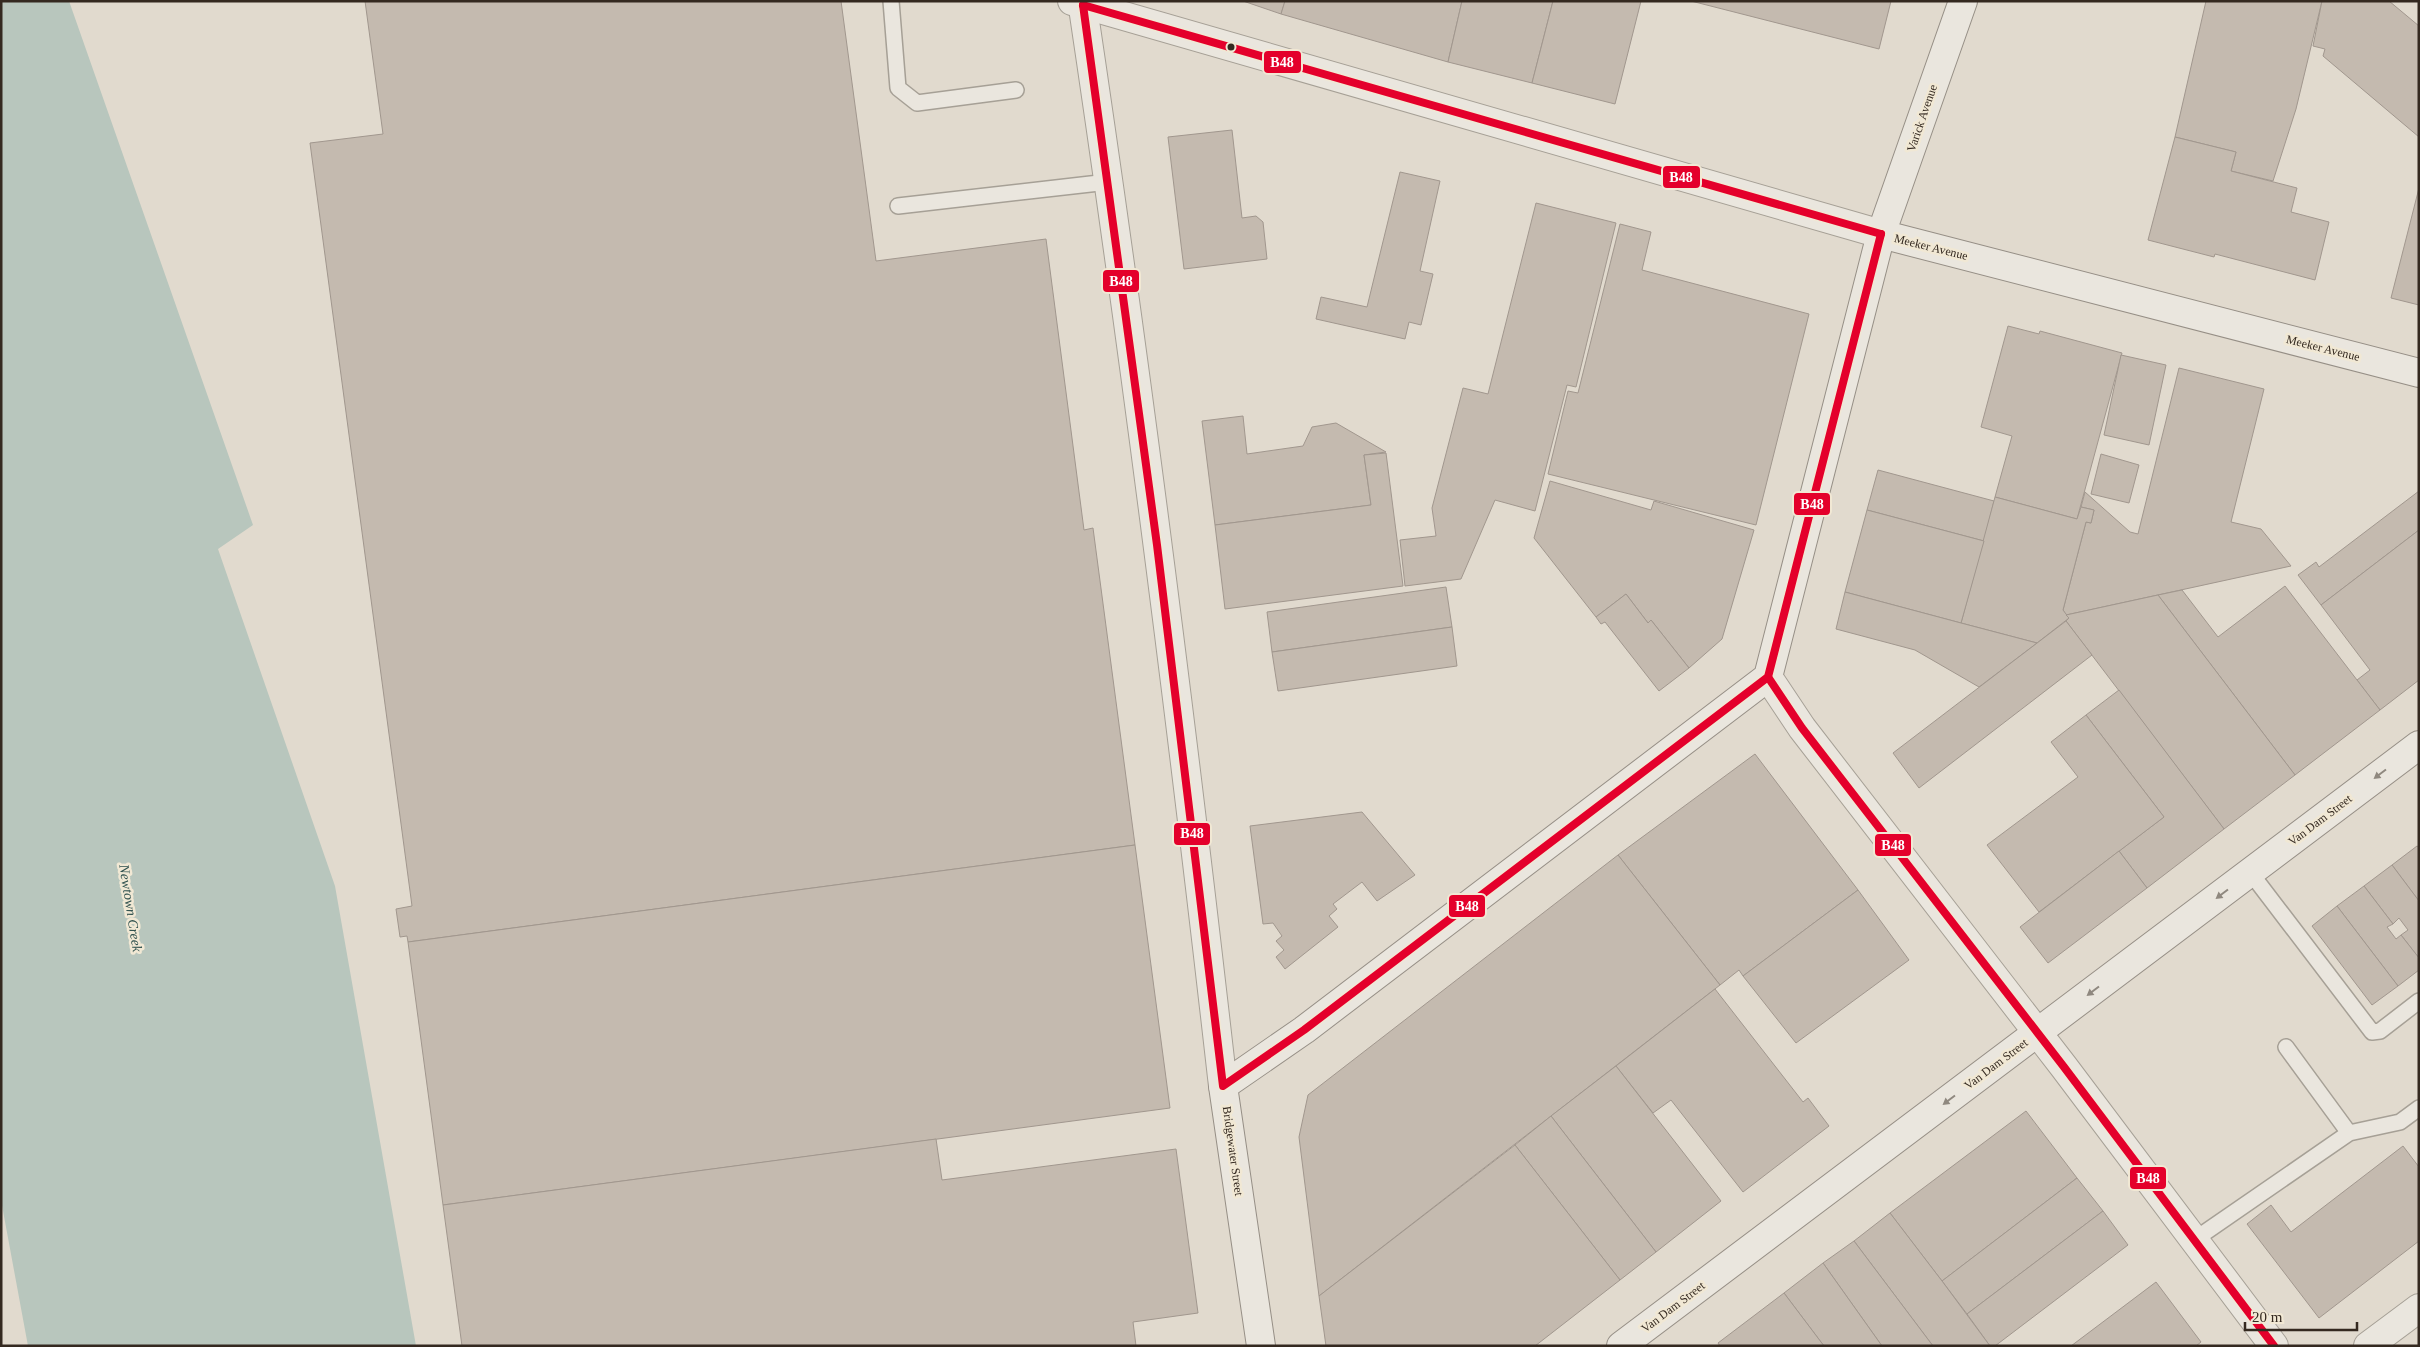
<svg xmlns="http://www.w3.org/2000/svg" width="2420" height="1347" font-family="Georgia,serif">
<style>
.water{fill:#b8c6bd}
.building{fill:#c4baaf;stroke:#a1978e}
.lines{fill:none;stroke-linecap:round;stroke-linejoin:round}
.lane-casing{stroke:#a6a096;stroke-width:18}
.street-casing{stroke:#a6a096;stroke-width:30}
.secondary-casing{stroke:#968f86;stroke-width:30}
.lane{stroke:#eae6de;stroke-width:15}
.street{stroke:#eae6de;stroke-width:28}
.secondary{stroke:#eae6de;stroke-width:28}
.bus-1-casing{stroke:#f1e8d4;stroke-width:11}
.bus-1{stroke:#e4002b;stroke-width:8}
.oneway{fill:#8f887f}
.bus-dot{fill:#342920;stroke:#f1e8d4;stroke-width:2}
.labels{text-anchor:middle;stroke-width:5;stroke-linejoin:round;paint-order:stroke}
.street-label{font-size:12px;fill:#342920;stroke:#f1e8d4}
.water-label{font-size:14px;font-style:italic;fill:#31524f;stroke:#f1e8d4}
.line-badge{stroke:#f1e8d4;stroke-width:2}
.badge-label{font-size:14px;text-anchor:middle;font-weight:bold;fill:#fff}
</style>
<rect width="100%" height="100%" fill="#e1dace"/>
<polygon class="water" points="1,1 69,1 253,525 218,549 335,886 416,1346 28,1346 1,1200"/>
<g class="building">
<polygon points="365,1 841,1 876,261 1046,239 1084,530 1093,528 1135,845 408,942 407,936 400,937 396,909 412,906 310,143 383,134"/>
<polygon points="1243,1 1285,1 1281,14"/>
<polygon points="1285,1 1462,1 1448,62 1281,14"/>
<polygon points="1462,1 1553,1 1532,83 1448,62"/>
<polygon points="1553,1 1641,1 1615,104 1532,83"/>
<polygon points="1691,1 1891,1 1879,49"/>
<polygon points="2206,1 2322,1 2296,109 2273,181 2231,171 2236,152 2175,137"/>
<polygon points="2322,1 2389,1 2419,26 2419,137 2323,56 2325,49 2313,46"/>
<polygon points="1232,130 1242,218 1256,216 1263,222 1267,259 1184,269 1168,137"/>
<polygon points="2175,137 2236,152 2231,171 2297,188 2291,212 2329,222 2315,280 2215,254 2214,257 2148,240"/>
<polygon points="1400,172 1440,181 1420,271 1433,274 1421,325 1409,322 1405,339 1316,319 1321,297 1367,307"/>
<polygon points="2419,188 2419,305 2391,298"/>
<polygon points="1536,203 1616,223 1576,387 1567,385 1535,511 1495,500 1461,579 1405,586 1400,540 1436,536 1432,508 1463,388 1488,394"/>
<polygon points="1620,224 1651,232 1642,270 1809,314 1756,525 1548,474 1568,391 1578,393"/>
<polygon points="2008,326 2039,334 2040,331 2122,353 2077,519 1995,497 2012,436 1981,427"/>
<polygon points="2121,355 2166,365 2149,445 2104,435"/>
<polygon points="2179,368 2264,389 2231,522 2261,529 2291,566 2066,615 2063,610 2086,522 2091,523 2094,510 2081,507 2085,492 2130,532 2138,534"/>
<polygon points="1243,416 1247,454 1303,446 1312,427 1336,423 1386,452 1364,455 1371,505 1215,525 1202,421"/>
<polygon points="1386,453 1403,586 1225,609 1215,525 1371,505 1364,455"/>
<polygon points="2101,454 2139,465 2129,503 2091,494"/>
<polygon points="1878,470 1994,501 1984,541 1867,510"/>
<polygon points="1550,481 1651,510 1654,501 1754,530 1722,639 1689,668 1651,620 1648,623 1626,594 1596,617 1534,538"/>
<polygon points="2419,491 2419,530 2321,605 2298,575 2316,562 2319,567"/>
<polygon points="1995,497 2077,519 2081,507 2094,510 2091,523 2086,522 2063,610 2069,618 2037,643 1961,623"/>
<polygon points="1867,510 1984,541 1961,623 1845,592"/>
<polygon points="2419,530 2419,680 2380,710 2357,680 2370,670 2321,605"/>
<polygon points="2285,586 2380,710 2295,775 2158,595 2182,590 2218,637"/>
<polygon points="1446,587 1452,627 1272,652 1267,612"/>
<polygon points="1845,592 1961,623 2037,643 1979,687 1915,650 1836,629"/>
<polygon points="1626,594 1648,623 1651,620 1689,668 1659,691 1605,622 1601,624 1596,617"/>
<polygon points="2158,595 2295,775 2224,829 2066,621 2069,618 2066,615"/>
<polygon points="2066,621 2092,655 1919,788 1893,753"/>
<polygon points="1452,627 1457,666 1278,691 1272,652"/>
<polygon points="2119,690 2224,829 2147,888 2119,851 2164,817 2086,715"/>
<polygon points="2086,715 2164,817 2039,912 1987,845 2078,777 2051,742"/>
<polygon points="1755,754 1858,890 1743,976 1739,970 1720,985 1618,855"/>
<polygon points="1362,812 1415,875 1377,901 1362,882 1333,904 1337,909 1329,916 1338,927 1285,969 1276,957 1284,950 1276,941 1282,936 1273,923 1263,924 1250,826"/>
<polygon points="1135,845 1170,1108 443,1205 408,942"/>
<polygon points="2417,846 2419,847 2419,901 2392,865"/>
<polygon points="2119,851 2147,888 2048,963 2020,927"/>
<polygon points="1618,855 1720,985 1319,1296 1299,1137 1308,1095"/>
<polygon points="2392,865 2419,901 2419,958 2401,935 2408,930 2399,918 2393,924 2364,886"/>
<polygon points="2364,886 2393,924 2387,927 2396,939 2401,935 2419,958 2419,970 2398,986 2337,906"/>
<polygon points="1858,890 1909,960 1796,1043 1743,976"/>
<polygon points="2337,906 2398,986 2372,1005 2312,926"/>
<polygon points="1715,989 1803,1102 1808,1098 1829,1126 1743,1192 1671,1100 1653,1113 1616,1066"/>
<polygon points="1616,1066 1721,1201 1656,1252 1551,1116"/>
<polygon points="2026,1111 2077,1178 1942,1281 1890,1213"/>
<polygon points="1551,1116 1656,1252 1620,1280 1515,1145"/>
<polygon points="936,1139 942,1180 1176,1149 1198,1313 1133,1322 1136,1346 462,1346 443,1205"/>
<polygon points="1515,1145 1620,1280 1535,1346 1326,1346 1319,1296"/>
<polygon points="2403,1146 2419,1167 2419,1241 2319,1318 2247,1224 2271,1205 2291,1232"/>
<polygon points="2077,1178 2103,1211 1967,1314 1942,1281"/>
<polygon points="2103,1211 2128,1245 1995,1346 1990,1346 1967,1314"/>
<polygon points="1890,1213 1942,1281 1990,1346 1933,1346 1854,1241"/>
<polygon points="1854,1241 1933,1346 1882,1346 1823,1263"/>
<polygon points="1823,1263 1882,1346 1824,1346 1784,1293"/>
<polygon points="2156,1282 2201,1342 2196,1346 2071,1346"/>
<polygon points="1784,1293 1824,1346 1720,1346 1718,1343"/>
</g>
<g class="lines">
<defs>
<g id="lane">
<polyline points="891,1 898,88 917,103 1016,90"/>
<polyline points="898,206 1108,182"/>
<polyline points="2250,872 2372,1032 2380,1031 2419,1001"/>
<polyline points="2286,1047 2349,1133"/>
<polyline points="2194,1240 2349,1133 2400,1122 2419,1108"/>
</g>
<g id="street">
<polyline points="1072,1 1881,234"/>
<path d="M 1082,1 C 1136,362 1182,724 1223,1086"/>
<polyline points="1768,677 1802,728 2064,1067 2274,1346"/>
<polyline points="2368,1346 2419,1308"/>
</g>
<g id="secondary">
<polyline points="1881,234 2419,373"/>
<polyline points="1261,1346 1223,1086 1304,1030 1768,677 1881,234 1963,1"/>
<polyline points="1621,1346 2419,745"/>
</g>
</defs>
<use href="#lane" class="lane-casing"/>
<use href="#street" class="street-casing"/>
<use href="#secondary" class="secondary-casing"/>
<use href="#lane" class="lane"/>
<use href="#street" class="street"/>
<use href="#secondary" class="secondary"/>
<defs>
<g id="bus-1">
<polyline points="1083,5 1157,545 1223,1086 1304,1030 1768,677 1881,234"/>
<polyline points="1083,5 1881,234"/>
<polyline points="1768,677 1802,728 2064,1067 2274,1346"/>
</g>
</defs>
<use href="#bus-1" class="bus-1-casing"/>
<use href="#bus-1" class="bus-1"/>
</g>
<defs><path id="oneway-solid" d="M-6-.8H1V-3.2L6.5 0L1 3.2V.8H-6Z" transform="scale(1.25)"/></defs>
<g class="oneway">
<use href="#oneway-solid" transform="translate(2380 774) rotate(143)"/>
<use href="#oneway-solid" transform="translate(2222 894) rotate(143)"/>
<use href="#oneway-solid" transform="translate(2093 991) rotate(143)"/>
<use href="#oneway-solid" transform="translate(1949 1100) rotate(143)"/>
</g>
<circle class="bus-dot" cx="1231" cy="47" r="4.5"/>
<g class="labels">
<g class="street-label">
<text transform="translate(1922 118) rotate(-71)" y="4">Varick Avenue</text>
<text transform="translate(1931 247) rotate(14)" y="4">Meeker Avenue</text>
<text transform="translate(2323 348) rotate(14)" y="4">Meeker Avenue</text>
<text transform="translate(2320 820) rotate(-37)" y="4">Van Dam Street</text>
<text transform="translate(1996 1064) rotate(-37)" y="4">Van Dam Street</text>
<text transform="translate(1233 1151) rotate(82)" y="4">Bridgewater Street</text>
<text transform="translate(1673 1307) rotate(-37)" y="4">Van Dam Street</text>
</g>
<g class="water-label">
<text transform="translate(131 908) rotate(81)" y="5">Newtown Creek</text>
</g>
</g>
<g class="line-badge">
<rect x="1263" y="50" width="39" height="24" rx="5" fill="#e4002b"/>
<rect x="1662" y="165" width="39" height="24" rx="5" fill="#e4002b"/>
<rect x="1102" y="269" width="38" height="24" rx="5" fill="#e4002b"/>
<rect x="1793" y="492" width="38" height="24" rx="5" fill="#e4002b"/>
<rect x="1173" y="822" width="38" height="24" rx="5" fill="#e4002b"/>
<rect x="1874" y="833" width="38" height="24" rx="5" fill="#e4002b"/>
<rect x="1448" y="894" width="38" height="24" rx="5" fill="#e4002b"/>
<rect x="2129" y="1166" width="38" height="24" rx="5" fill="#e4002b"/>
</g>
<g class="badge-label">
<text x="1282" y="67">B48</text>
<text x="1681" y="182">B48</text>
<text x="1121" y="286">B48</text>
<text x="1812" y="509">B48</text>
<text x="1192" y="838">B48</text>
<text x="1893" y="850">B48</text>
<text x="1467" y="911">B48</text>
<text x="2148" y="1183">B48</text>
</g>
<rect width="2420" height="1347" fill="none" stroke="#342920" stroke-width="5"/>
<path d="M2245 1322v8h112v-8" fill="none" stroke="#342920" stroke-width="2.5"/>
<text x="2252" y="1322" font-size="15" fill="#342920" stroke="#f1e8d4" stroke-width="4" paint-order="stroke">20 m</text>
</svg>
